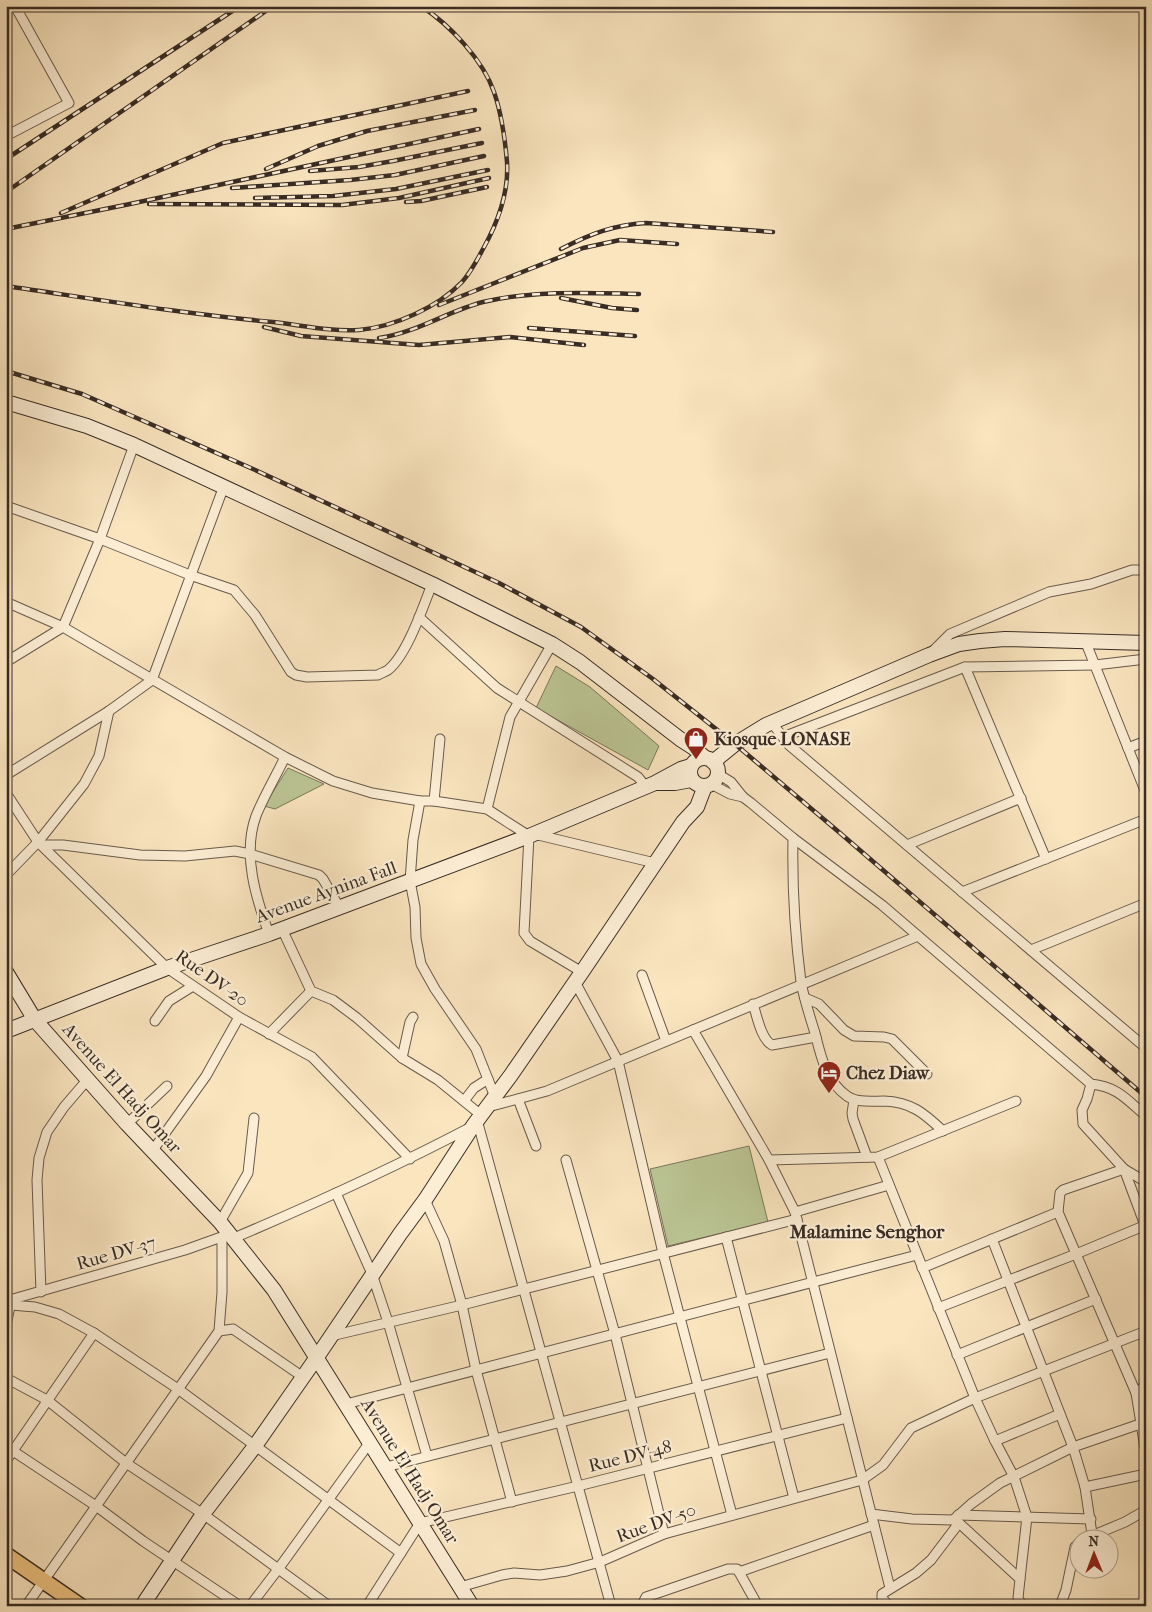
<svg xmlns="http://www.w3.org/2000/svg" width="1152" height="1612" font-family="'IM FELL French Canon',serif">
<style>
.green{fill:#bbc594;stroke:#7a785c}
.lines{fill:none;stroke-linecap:round;stroke-linejoin:round}
.street-casing{stroke:#685a4b;stroke-width:11}
.secondary-casing{stroke:#382c24;stroke-width:16}
.primary-casing{stroke:#382c24;stroke-width:18}
.street{stroke:#fceed5;stroke-width:9}
.secondary{stroke:#fceed5;stroke-width:14}
.primary{stroke:#edc280;stroke-width:15}
.rail-casing{stroke:#382c24;stroke-width:4.5}
.rail{stroke:#fceed5;stroke-width:2.5;stroke-dasharray:8;stroke-linecap:butt}
.labels{text-anchor:middle;stroke-width:4.5;stroke-linejoin:round;paint-order:stroke}
.poi-label{font-size:18px;font-weight:bold;fill:#382c24;stroke:#fceed5;text-anchor:start}
.street-label{font-size:18px;fill:#382c24;stroke:#fceed5}
.neighbourhood-label{font-size:19px;font-weight:bold;fill:#382c24;stroke:#fceed5}
</style>
<rect width="100%" height="100%" fill="#fae5bf"/>
<filter id="stains"><feTurbulence type="fractalNoise" baseFrequency=".004" numOctaves="4"/><feColorMatrix values="0 0 0 0 .2 0 0 0 0 .09 0 0 0 0 .02 0 0 0 .5 -.17"/></filter>
<radialGradient id="worn" r=".72"><stop offset=".6" stop-color="#630" stop-opacity="0"/><stop offset="1" stop-color="#630" stop-opacity=".3"/></radialGradient>
<g class="green">
<polygon points="556,666 590,687 659,746 648,770 536,708"/>
<polygon points="288,768 324,784 275,809 264,806"/>
<polygon points="749,1146 768,1222 668,1246 650,1169"/>
</g>
<g class="lines">
<defs>
<g id="street">
<polyline points="6,136 69,103 15,6"/>
<path d="M 6,506 L 100,539 L 190,575 L 234,590 L 255,615 L 291,672 L 296,675 L 307,677 L 378,675 C 381,673 385,672 388,670 C 407,655 423,607 432,584"/>
<polyline points="6,602 63,627 285,757 333,781 372,793 420,801 434,801 487,809 529,836 524,933 530,941 582,972"/>
<polyline points="419,617 497,688 638,777 646,787"/>
<polyline points="1086,643 1146,793"/>
<polyline points="933,651 950,634 1049,592 1091,584 1132,570 1146,570"/>
<polyline points="6,662 63,627 100,539 134,445"/>
<polyline points="965,667 1046,859"/>
<polyline points="772,723 789,745 1146,1048"/>
<polyline points="783,737 965,667 1095,665 1146,659"/>
<polyline points="1128,748 1146,741"/>
<polyline points="718,774 731,782 743,797"/>
<polyline points="6,775 109,711 152,680 224,486"/>
<path d="M 711,784 L 730,794 L 743,797 L 751,803 L 793,838 L 882,905 L 1091,1084 C 1118,1087 1126,1099 1146,1116"/>
<polyline points="6,793 38,842 84,784 99,756 109,711"/>
<polyline points="420,801 413,840 410,881 415,907 416,938 421,964 435,989 476,1049 495,1097"/>
<polyline points="434,801 440,739"/>
<polyline points="487,809 510,717 552,644"/>
<polyline points="534,834 655,863"/>
<path d="M 793,838 C 792,885 795,935 801,982 C 804,999 810,1017 815,1033 C 821,1057 826,1081 847,1096 C 857,1103 871,1101 884,1101 C 911,1102 924,1113 943,1131"/>
<polyline points="42,845 63,845 140,855 185,856 235,851 250,854 319,875 323,879 339,907"/>
<polyline points="907,845 1021,798"/>
<polyline points="6,875 38,842 167,968 239,1017 312,1057 410,1159"/>
<polyline points="962,892 1146,819"/>
<polyline points="282,929 311,991 333,1000 357,1018 402,1058 438,1080 481,1115"/>
<path d="M 269,934 C 256,898 242,854 256,816 C 263,798 276,776 285,757"/>
<polyline points="1031,950 1146,903"/>
<polyline points="642,975 666,1041"/>
<polyline points="575,982 618,1061 663,1253 732,1515"/>
<polyline points="805,998 819,1004 844,1030 854,1036 884,1037 892,1039 927,1074"/>
<path d="M 753,1004 C 757,1016 761,1039 772,1045 L 816,1037"/>
<polyline points="155,1021 169,1001 193,986"/>
<polyline points="693,1030 769,1160 795,1212 890,1588"/>
<polyline points="269,1034 311,991"/>
<polyline points="402,1058 410,1022 413,1017"/>
<polyline points="1091,1084 1087,1099 1082,1110 1083,1124 1124,1169 1146,1228"/>
<polyline points="518,1099 536,1146"/>
<polyline points="854,1100 852,1113 853,1119 867,1157"/>
<polyline points="464,1101 474,1088 488,1079"/>
<polyline points="488,1107 547,1091 918,936"/>
<polyline points="477,1120 611,1606"/>
<polyline points="127,1124 167,1086"/>
<polyline points="153,1150 206,1076 239,1017"/>
<polyline points="878,1157 975,1398 995,1441 1014,1477 1027,1517 1020,1579"/>
<polyline points="566,1160 615,1334 664,1534"/>
<polyline points="769,1160 878,1157 1016,1101"/>
<polyline points="1146,1182 1124,1169 1063,1190 1060,1193 1058,1212 1136,1393 1146,1454"/>
<polyline points="336,1193 372,1274 388,1322 427,1456"/>
<polyline points="425,1200 444,1241 462,1305 476,1370 512,1502"/>
<polyline points="795,1212 889,1185"/>
<polyline points="220,1222 248,1173 254,1118"/>
<polyline points="726,1237 794,1498"/>
<path d="M 234,1238 C 314,1204 393,1168 471,1127"/>
<polyline points="992,1239 1073,1447 1085,1487 1092,1534"/>
<polyline points="922,1268 1058,1212"/>
<polyline points="41,1292 37,1180 39,1158 47,1132 64,1107 88,1079"/>
<polyline points="6,1301 185,1250 227,1235"/>
<polyline points="11,1305 35,1307 59,1314 94,1333 178,1389 401,1553"/>
<polyline points="938,1308 1076,1254 1146,1225"/>
<polyline points="6,1326 11,1301"/>
<polyline points="219,1331 233,1329 303,1377"/>
<polyline points="331,1336 462,1305 797,1219"/>
<polyline points="957,1355 1096,1299"/>
<polyline points="6,1378 47,1400 126,1463 203,1514 329,1606"/>
<polyline points="1136,1393 1146,1385"/>
<polyline points="346,1404 917,1255"/>
<polyline points="995,1441 1060,1414"/>
<polyline points="13,1451 96,1506 143,1541 240,1606"/>
<polyline points="6,1461 94,1333"/>
<polyline points="386,1467 830,1353"/>
<polyline points="1085,1487 1146,1474"/>
<polyline points="871,1514 912,1519 953,1520 959,1523 1020,1579 1018,1598 1022,1606"/>
<polyline points="958,1515 1091,1519"/>
<polyline points="953,1520 971,1504 1000,1483 1073,1447 1140,1424"/>
<polyline points="1082,1540 1125,1522 1146,1510"/>
<polyline points="460,1587 502,1575 514,1573 540,1575 567,1571 600,1562 664,1534 862,1480 883,1465 911,1428 975,1398 1146,1331"/>
<polyline points="26,1606 219,1331 222,1292 222,1237"/>
<polyline points="250,1606 279,1568 370,1442"/>
<polyline points="367,1606 420,1523 578,1486 847,1418"/>
<polyline points="644,1606 643,1603 646,1597 652,1595 728,1569 737,1569 739,1572"/>
<polyline points="758,1606 739,1572 874,1525"/>
<polyline points="889,1606 882,1598 882,1594 916,1573 931,1560 959,1523"/>
<polyline points="1060,1606 1066,1590 1075,1547 1080,1542"/>
</g>
<g id="secondary">
<polyline points="6,402 87,426 134,445 432,584 552,644 580,662 680,739 694,748 705,758"/>
<circle cx="704" cy="772" r="14"/>
<polyline points="713,762 735,744 766,725 929,655 959,644 980,641 1005,639 1146,643"/>
<polyline points="656,783 675,783 691,780"/>
<polyline points="6,972 35,1020 127,1124 220,1222 274,1290 472,1606"/>
<polyline points="6,1031 167,968 269,934 529,836 655,783 681,769 691,766"/>
<polyline points="142,1606 203,1514 255,1446 317,1357 400,1234 425,1200 473,1126 511,1075 582,972 683,822 697,807 705,786"/>
</g>
<polyline id="primary" points="6,1555 80,1606"/>
</defs>
<use href="#street" class="street-casing"/>
<use href="#secondary" class="secondary-casing"/>
<use href="#primary" class="primary-casing"/>
<use href="#street" class="street"/>
<use href="#secondary" class="secondary"/>
<use href="#primary" class="primary"/>
<defs>
<g id="rail">
<polyline points="6,159 240,6"/>
<polyline points="266,169 318,146 367,131 475,110"/>
<polyline points="310,171 359,167 393,161 482,143"/>
<polyline points="232,188 350,180 395,175 484,156"/>
<polyline points="6,192 273,6"/>
<polyline points="255,198 333,196 396,189 488,170"/>
<polyline points="406,202 421,201 487,187"/>
<polyline points="149,204 342,205 399,198 489,178"/>
<polyline points="61,213 223,143 468,91"/>
<polyline points="6,229 130,204 479,129"/>
<path d="M 561,249 C 590,234 613,225 646,223 L 773,232"/>
<path d="M 6,286 C 95,299 184,314 273,322 C 301,325 331,332 359,330 C 394,327 438,307 462,282 C 471,272 477,260 483,249 C 498,222 509,193 507,162 C 505,139 502,115 494,92 C 483,60 450,25 421,6"/>
<polyline points="561,298 612,308 637,310"/>
<polyline points="439,305 583,248 620,240 677,244"/>
<polyline points="264,327 301,336 419,345 510,337 584,345"/>
<polyline points="529,328 635,336"/>
<path d="M 379,338 C 416,333 448,311 483,302 C 534,290 588,293 639,294"/>
<polyline points="6,371 82,394 253,469 499,583 581,627 653,679 735,744 840,833 1146,1097"/>
</g>
</defs>
<use href="#rail" class="rail-casing"/>
<use href="#rail" class="rail"/>
</g>
<defs>
<symbol id="shop-pin" viewBox="-11 -11 22 30"><path d="M0 17L-7.5 6A9.5 9.5 0 1 1 7.5 6Z" fill="#8f2418" stroke="#fceed5"/><path d="M-5-2.5h2.3a2.7 3.5 0 0 1 5.4 0H5L5.5 6h-11ZM-1.5-2.5h3a1.5 2.3 0 0 0-3 0Z" fill="#fff"/></symbol>
<symbol id="hotel-pin" viewBox="-11 -11 22 30"><path d="M0 17L-7.5 6A9.5 9.5 0 1 1 7.5 6Z" fill="#8f2418" stroke="#fceed5"/><path d="M-6-4.5h1.5V1H6V5H4.5V3h-9V5H-6ZM-4 0a1.8 1.8 0 1 1 3.6 0ZM.5 0V-2.5h3Q6-2.5 6 0Z" fill="#fff"/></symbol>
</defs>
<g fill-rule="evenodd">
<use href="#shop-pin" x="682" y="725" width="28" height="38"/>
<use href="#hotel-pin" x="815" y="1059" width="28" height="38"/>
</g>
<g class="labels">
<g class="poi-label">
<text x="714" y="745">Kiosque LONASE</text>
<text x="846" y="1079">Chez Diaw</text>
</g>
<g class="street-label">
<text transform="translate(326 892) rotate(-20)" y="6">Avenue Aynina Fall</text>
<text transform="translate(212 978) rotate(35)" y="6">Rue DV-20</text>
<text transform="translate(122 1088) rotate(48)" y="6">Avenue El Hadj Omar</text>
<text transform="translate(116 1253) rotate(-16)" y="6">Rue DV-37</text>
<text transform="translate(630 1456) rotate(-14)" y="6">Rue DV-48</text>
<text transform="translate(410 1471) rotate(58)" y="6">Avenue El Hadj Omar</text>
<text transform="translate(656 1523) rotate(-20)" y="6">Rue DV-50</text>
</g>
<g class="neighbourhood-label">
<text x="867" y="1238">Malamine Senghor</text>
</g>
</g>
<rect width="1152" height="1612" fill="none" stroke="#fae5bf" stroke-width="25"/>
<rect x="8" y="8" width="1137" height="1597" fill="none" stroke="#382c24" stroke-width="2.5"/>
<rect x="12" y="12" width="1127" height="1587" fill="none" stroke="#382c24"/>
<g transform="translate(1094 1554) rotate(359)"><circle r="24" fill="#fceed5" stroke="#aea08e"/>
<path d="M0-4L9 19L0 12L-9 19Z" fill="#8f2418"/>
<text y="-8" font-size="14" font-weight="bold" text-anchor="middle" fill="#382c24">N</text>
</g>
<rect width="100%" height="100%" filter="url(#stains)"/>
<rect width="100%" height="100%" fill="url(#worn)"/>
</svg>
